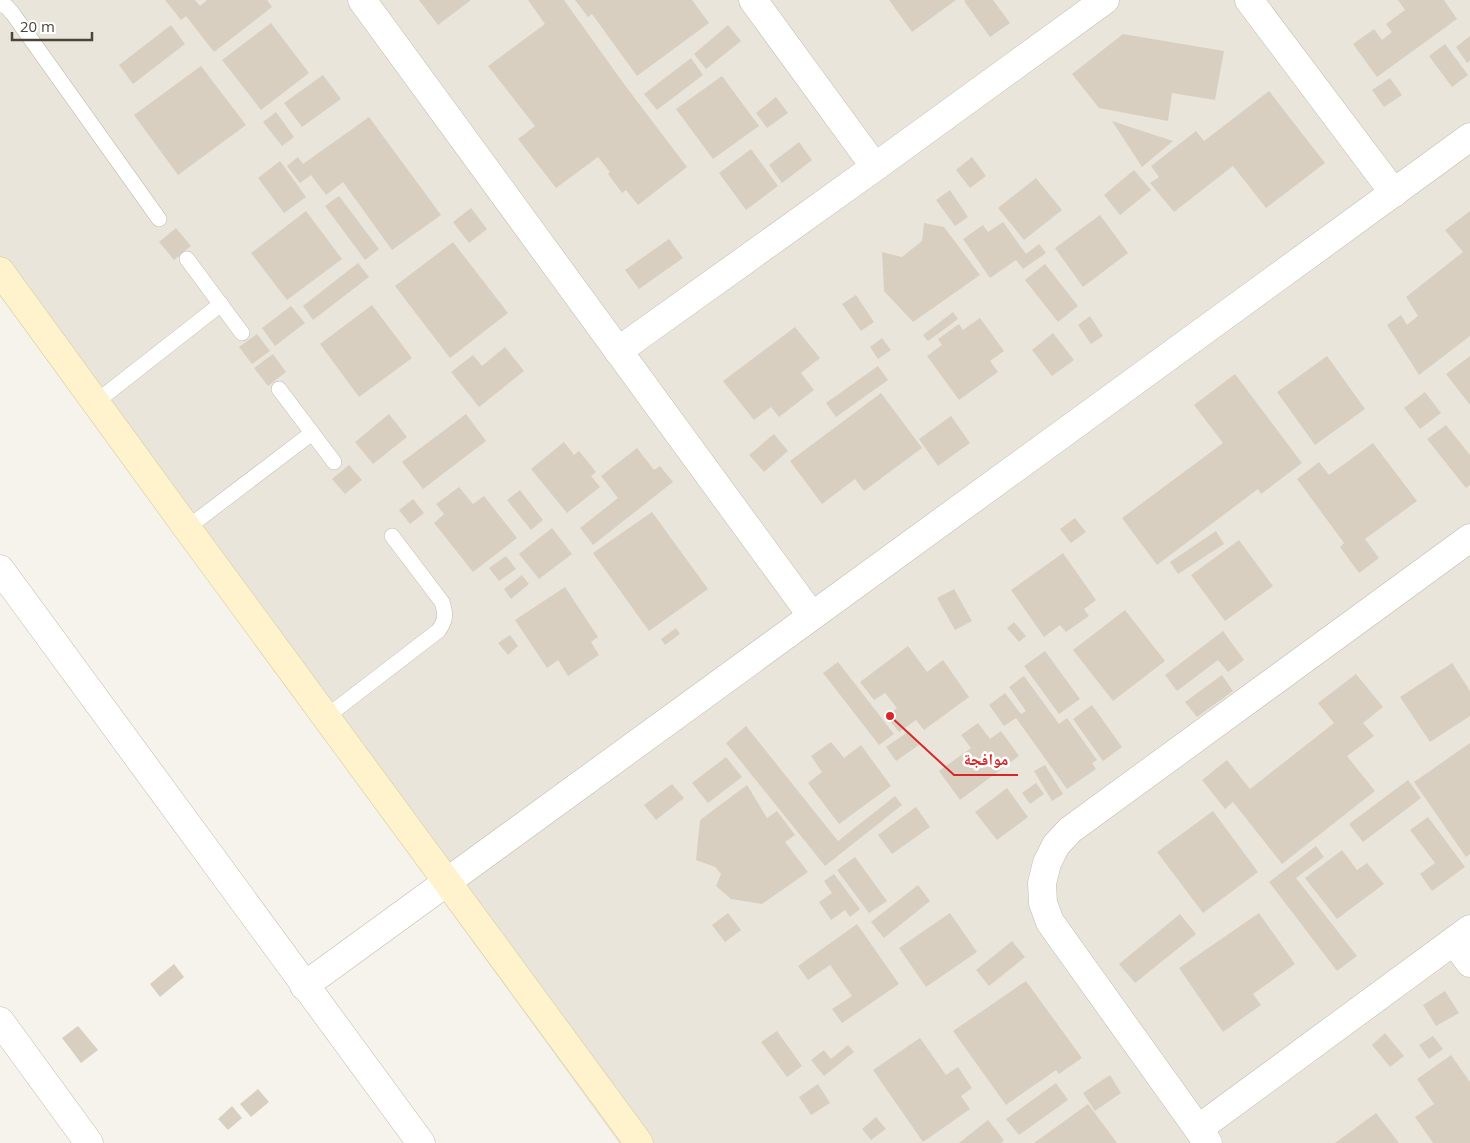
<svg xmlns="http://www.w3.org/2000/svg" width="1470" height="1143" font-family="'Open Sans','Noto Naskh Arabic',sans-serif">
<style>
.residential{fill:#eae5da}
.building{fill:#d8cfc1}
.lines{fill:none;stroke-linecap:round;stroke-linejoin:round}
.lane-casing{stroke:#c2bbae;stroke-width:16}
.street-casing{stroke:#c2bbae;stroke-width:29}
.secondary-casing{stroke:#d6c79b;stroke-width:29}
.lane{stroke:#fff;stroke-width:15}
.street{stroke:#fff;stroke-width:28}
.secondary{stroke:#fff3cd;stroke-width:28}
.leader{fill:none;stroke:#d62828;stroke-width:2}
.callout-dot{fill:#d62828;stroke:#fff;stroke-width:2}
.callout-label{font-size:16px;text-anchor:middle;font-weight:bold;fill:#d62828;stroke:#fff;stroke-width:5;stroke-linejoin:round;paint-order:stroke}
</style>
<rect width="100%" height="100%" fill="#f6f3ec"/>
<polygon class="residential" points="0,0 1470,0 1470,1143 619,1143 0,290"/>
<g class="building">
<polygon points="165,0 195,0 200,6 207,0 267,0 272,7 214,52 186,16 181,20"/>
<polygon points="419,0 471,0 438,25"/>
<polygon points="528,0 564,0 624,84 687,167 638,205 626,190 622,193 608,174 610,172 598,157 556,188 518,139 535,126 488,66 545,24"/>
<polygon points="575,0 692,0 709,23 637,76 592,14 588,17"/>
<polygon points="889,0 956,0 912,32"/>
<polygon points="966,0 993,0 1010,23 990,37 964,1"/>
<polygon points="1398,0 1444,0 1457,19 1377,77 1353,44 1374,29 1382,40 1392,32 1386,24 1405,10"/>
<polygon points="271,23 309,73 261,110 222,60"/>
<polygon points="171,25 185,44 133,84 119,65"/>
<polygon points="728,25 741,41 706,69 694,54"/>
<polygon points="1123,34 1224,51 1215,100 1172,93 1168,121 1099,108 1072,74"/>
<polygon points="1470,36 1470,61 1467,63 1456,47"/>
<polygon points="1445,44 1468,75 1452,87 1429,56"/>
<polygon points="691,58 703,75 657,110 644,94"/>
<polygon points="201,66 246,125 178,175 134,115"/>
<polygon points="323,75 341,99 302,127 284,103"/>
<polygon points="722,76 759,126 713,159 676,109"/>
<polygon points="1390,78 1402,95 1384,107 1372,90"/>
<polygon points="1269,91 1325,163 1266,208 1233,166 1174,212 1150,183 1159,177 1151,166 1196,131 1204,141"/>
<polygon points="776,97 788,113 767,128 756,113"/>
<polygon points="276,112 294,137 282,146 263,122"/>
<polygon points="369,117 441,215 392,250 343,182 326,195 311,175 300,183 287,166 298,157 303,164"/>
<polygon points="1112,121 1173,141 1142,167"/>
<polygon points="799,142 812,160 782,183 769,165"/>
<polygon points="751,149 778,186 746,210 719,173"/>
<polygon points="972,157 986,176 970,188 956,170"/>
<polygon points="280,161 306,197 284,213 258,178"/>
<polygon points="1134,170 1151,190 1120,215 1104,195"/>
<polygon points="1036,178 1062,210 1024,240 998,208"/>
<polygon points="950,190 968,217 955,226 936,200"/>
<polygon points="339,196 379,249 365,260 325,206"/>
<polygon points="471,208 487,229 469,243 453,222"/>
<polygon points="306,211 342,259 287,300 251,253"/>
<polygon points="1470,211 1470,336 1419,375 1387,325 1401,315 1407,325 1418,316 1406,297 1463,252 1445,230"/>
<polygon points="1100,215 1128,253 1083,287 1055,248"/>
<polygon points="1003,222 1026,254 1039,244 1046,253 1023,269 1016,260 990,278 963,239 983,225 988,232"/>
<polygon points="924,223 944,227 980,275 913,322 884,291 882,252 902,257 922,241"/>
<polygon points="176,228 191,246 174,260 159,242"/>
<polygon points="669,239 683,258 639,289 625,270"/>
<polygon points="453,242 508,313 450,358 395,286"/>
<polygon points="358,263 369,277 313,320 303,306"/>
<polygon points="1045,264 1078,306 1058,322 1025,280"/>
<polygon points="856,295 874,322 861,331 842,304"/>
<polygon points="372,305 412,358 359,397 320,344"/>
<polygon points="291,306 305,323 275,346 262,328"/>
<polygon points="953,312 958,319 928,341 923,335"/>
<polygon points="1090,316 1103,336 1091,344 1078,325"/>
<polygon points="980,318 1004,351 990,361 998,372 959,400 927,356 942,345 938,339 959,324 963,330"/>
<polygon points="795,327 820,358 801,373 814,390 779,417 771,407 754,420 723,381"/>
<polygon points="1053,333 1074,360 1052,376 1032,350"/>
<polygon points="257,334 270,351 252,364 239,347"/>
<polygon points="882,338 891,350 878,359 870,347"/>
<polygon points="505,347 524,371 479,407 451,372 473,355 482,366"/>
<polygon points="273,354 286,372 268,386 254,368"/>
<polygon points="1327,356 1365,409 1315,445 1277,392"/>
<polygon points="1470,356 1470,405 1446,374"/>
<polygon points="878,366 888,380 836,417 826,403"/>
<polygon points="1235,374 1302,463 1261,494 1258,489 1157,565 1122,518 1223,443 1194,405"/>
<polygon points="1425,392 1441,413 1420,429 1404,408"/>
<polygon points="881,393 922,448 864,491 855,479 822,504 790,461"/>
<polygon points="389,414 407,437 373,464 355,442"/>
<polygon points="466,414 486,441 423,489 402,462"/>
<polygon points="951,416 970,443 938,466 919,439"/>
<polygon points="1446,425 1470,455 1470,485 1466,488 1427,439"/>
<polygon points="774,434 788,451 764,472 749,455"/>
<polygon points="564,442 574,455 579,451 596,472 591,476 600,487 567,513 531,469"/>
<polygon points="1373,443 1417,501 1365,539 1379,558 1359,573 1340,547 1344,543 1297,479 1319,462 1329,475"/>
<polygon points="637,448 654,470 660,466 673,482 593,545 580,528 618,498 601,476"/>
<polygon points="349,465 362,480 345,494 332,479"/>
<polygon points="459,487 473,504 484,496 517,538 473,572 434,523 444,514 436,504"/>
<polygon points="520,490 543,520 531,530 507,500"/>
<polygon points="413,499 424,513 410,524 399,510"/>
<polygon points="652,512 708,589 649,631 593,553"/>
<polygon points="1075,518 1086,532 1071,543 1060,529"/>
<polygon points="552,528 572,554 539,579 519,554"/>
<polygon points="1216,531 1224,544 1178,574 1170,562"/>
<polygon points="1239,540 1273,586 1225,621 1191,575"/>
<polygon points="1063,553 1096,600 1084,609 1089,616 1066,632 1060,625 1044,637 1011,590"/>
<polygon points="506,556 516,569 499,581 489,568"/>
<polygon points="522,575 529,584 511,599 504,589"/>
<polygon points="565,587 598,637 591,642 599,655 568,676 558,660 547,668 515,620"/>
<polygon points="954,589 972,621 955,630 937,598"/>
<polygon points="1125,610 1165,661 1113,701 1073,650"/>
<polygon points="1014,622 1026,636 1019,642 1007,628"/>
<polygon points="676,628 680,634 665,645 661,639"/>
<polygon points="1223,631 1244,660 1228,672 1218,660 1177,691 1165,675"/>
<polygon points="510,635 518,646 508,655 498,643"/>
<polygon points="908,646 927,672 943,660 969,697 924,730 916,720 899,732 886,716 897,708 885,693 874,700 860,682"/>
<polygon points="1045,651 1080,699 1059,714 1024,666"/>
<polygon points="838,662 894,734 879,745 823,673"/>
<polygon points="1452,663 1470,691 1470,716 1430,742 1400,697"/>
<polygon points="1356,674 1383,707 1363,723 1374,736 1347,756 1375,791 1282,864 1233,802 1225,809 1202,780 1227,760 1250,789 1334,723 1318,703"/>
<polygon points="1222,675 1233,691 1197,717 1185,702"/>
<polygon points="1024,676 1059,724 1067,718 1097,760 1092,763 1096,769 1067,789 1016,718 1004,726 989,705 1005,693 1021,714 1026,711 1009,687"/>
<polygon points="1092,705 1122,747 1103,761 1073,719"/>
<polygon points="978,723 990,739 1001,731 1019,756 960,800 939,771 971,748 961,735"/>
<polygon points="746,726 838,841 895,796 902,805 825,866 726,743"/>
<polygon points="909,731 919,745 896,761 886,747"/>
<polygon points="831,742 844,758 861,745 891,786 839,824 808,783 822,772 811,756"/>
<polygon points="1470,743 1470,854 1466,857 1414,782"/>
<polygon points="726,757 742,777 708,803 692,783"/>
<polygon points="1045,765 1063,794 1052,801 1034,771"/>
<polygon points="1408,780 1421,798 1363,842 1349,824"/>
<polygon points="1036,783 1044,794 1030,804 1022,793"/>
<polygon points="672,784 684,798 656,820 644,805"/>
<polygon points="747,785 767,818 777,811 795,835 785,842 808,872 762,904 731,899 716,886 721,874 715,867 696,860 700,820"/>
<polygon points="1007,788 1028,817 997,840 975,812"/>
<polygon points="916,807 930,827 892,854 878,835"/>
<polygon points="1213,811 1258,872 1203,913 1157,852"/>
<polygon points="1428,817 1465,867 1432,891 1420,874 1435,863 1410,830"/>
<polygon points="1316,846 1324,857 1296,878 1357,956 1337,971 1269,882"/>
<polygon points="1342,850 1357,870 1367,863 1384,884 1337,919 1305,878"/>
<polygon points="855,857 887,901 869,913 837,870"/>
<polygon points="834,874 860,909 850,917 845,910 831,920 819,902 832,893 824,881"/>
<polygon points="918,885 930,901 884,938 871,922"/>
<polygon points="728,913 741,930 725,942 712,925"/>
<polygon points="950,913 977,952 926,987 899,948"/>
<polygon points="1259,913 1295,964 1253,994 1261,1005 1223,1032 1179,968"/>
<polygon points="1180,914 1196,934 1135,983 1119,964"/>
<polygon points="857,924 899,984 842,1023 832,1009 852,996 830,965 808,980 798,966"/>
<polygon points="1012,941 1025,957 989,986 976,970"/>
<polygon points="174,964 184,977 160,997 150,984"/>
<polygon points="1026,981 1082,1058 1059,1074 1056,1070 1006,1105 953,1031"/>
<polygon points="1445,991 1459,1013 1436,1026 1423,1005"/>
<polygon points="78,1026 98,1050 81,1063 62,1038"/>
<polygon points="777,1031 802,1066 787,1077 761,1042"/>
<polygon points="1385,1033 1404,1056 1390,1067 1372,1045"/>
<polygon points="1433,1036 1443,1049 1429,1059 1419,1045"/>
<polygon points="920,1038 946,1075 958,1067 972,1088 961,1096 970,1109 923,1142 873,1070"/>
<polygon points="848,1045 854,1052 824,1076 811,1060 824,1050 831,1059"/>
<polygon points="1451,1055 1470,1082 1470,1143 1433,1143 1415,1117 1434,1104 1417,1079"/>
<polygon points="1110,1075 1121,1093 1095,1111 1083,1093"/>
<polygon points="1056,1083 1068,1100 1019,1135 1006,1119"/>
<polygon points="818,1084 830,1103 811,1115 799,1097"/>
<polygon points="258,1089 269,1102 251,1117 240,1104"/>
<polygon points="1088,1104 1117,1143 1034,1143"/>
<polygon points="232,1106 242,1118 228,1130 218,1119"/>
<polygon points="1376,1113 1399,1143 1335,1143"/>
<polygon points="876,1117 886,1129 871,1140 862,1129"/>
<polygon points="988,1120 1004,1140 1001,1143 959,1143"/>
</g>
<g class="lines">
<defs>
<g id="lane">
<polyline points="0,4 7,7 13,14 159,219"/>
<polyline points="187,259 242,333"/>
<polyline points="279,389 334,462"/>
<polyline points="96,402 221,304"/>
<polyline points="187,528 312,433"/>
<path d="M 326,717 L 438,631 C 446,621 446,614 442,602 L 392,536"/>
</g>
<g id="street">
<polyline points="362,0 812,616"/>
<polyline points="753,0 875,167"/>
<polyline points="1249,0 1394,193"/>
<polyline points="618,351 875,167 1105,0"/>
<polyline points="0,569 421,1143"/>
<polyline points="1454,941 1470,963"/>
<polyline points="304,986 1470,137"/>
<polyline points="0,1021 89,1143"/>
<polyline points="1198,1129 1470,929"/>
<polyline points="1208,1143 1050,922 1043,903 1042,883 1047,863 1056,845 1070,830 1470,538"/>
</g>
<polyline id="secondary" points="0,271 187,528 639,1143"/>
</defs>
<use href="#lane" class="lane-casing"/>
<use href="#street" class="street-casing"/>
<use href="#secondary" class="secondary-casing"/>
<use href="#lane" class="lane"/>
<use href="#street" class="street"/>
<use href="#secondary" class="secondary"/>
</g>
<path class="leader" d="M890 716L954 775H1018"/>
<circle class="callout-dot" cx="890" cy="716" r="5"/>
<g class="callout-label">
<text x="986" y="765">موافجة</text>
</g>
<path d="M12 32v8h80v-8" fill="none" stroke="#4b4439" stroke-width="2.5"/>
<text x="20" y="32" font-size="15" fill="#4b4439" stroke="#ffffff" stroke-width="4" paint-order="stroke">20 m</text>
</svg>
